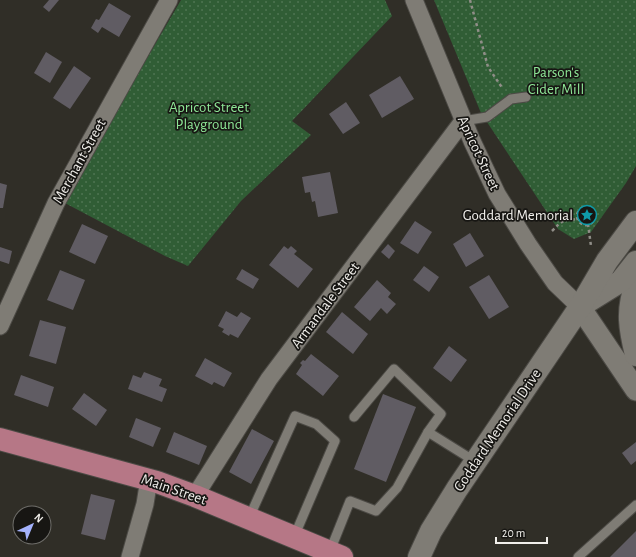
<svg xmlns="http://www.w3.org/2000/svg" width="636" height="557" font-family="'Alegreya Sans',sans-serif">
<style>
.park{fill:url(#park-dots)}
.building{fill:#605c63}
.lines{fill:none;stroke-linecap:round;stroke-linejoin:round}
.service-casing{stroke:#4c4a45;stroke-width:11}
.minor-casing{stroke:#4c4a45;stroke-width:19}
.tertiary-casing{stroke:#4c4a45;stroke-width:23}
.secondary-casing{stroke:#4c4a45;stroke-width:24}
.trunk-casing{stroke:#4c4a45;stroke-width:24}
.path{stroke:#908e88;stroke-width:2.5;stroke-dasharray:3 3;stroke-linecap:butt}
.service{stroke:#7f7c75;stroke-width:9}
.minor{stroke:#7f7c75;stroke-width:17}
.tertiary{stroke:#7f7c75;stroke-width:21}
.secondary{stroke:#7f7c75;stroke-width:22}
.trunk{stroke:#b67786;stroke-width:22}
.labels{text-anchor:middle;stroke-width:3.5;stroke-linejoin:round;paint-order:stroke}
.park-label{font-size:15px;fill:#8ee696;stroke:#171613}
.street-label{font-size:15px;fill:#f1efeb;stroke:#171613}
.poi-label{font-size:15px;fill:#f1efeb;stroke:#171613;text-anchor:end}
</style>
<defs>
<pattern id="park-dots" width="8" height="8" patternUnits="userSpaceOnUse"><rect width="8" height="8" fill="#305d35"/><path d="M2 2h.1M6 6h.1" fill="none" stroke="#4e7552" stroke-width="1.8" stroke-linecap="round"/></pattern>
</defs>
<rect width="100%" height="100%" fill="#302e27"/>
<g class="park">
<polygon points="181,0 385,0 392,16 292,121 311,135 241,201 188,266 165,256 63,202"/>
<polygon points="434,0 636,0 636,166 626,183 591,232 574,239 558,229 481,113"/>
</g>
<g class="building">
<polygon points="49,0 59,0 49,12 43,7"/>
<polygon points="109,3 131,16 119,37 102,27 98,33 91,28 96,19 99,20"/>
<polygon points="46,52 62,62 50,83 34,73"/>
<polygon points="74,66 91,78 70,109 53,98"/>
<polygon points="400,76 414,99 382,118 369,95"/>
<polygon points="346,102 360,123 343,134 329,114"/>
<polygon points="330,172 338,213 318,217 315,201 312,202 310,192 305,193 302,177"/>
<polygon points="0,183 7,185 3,208 0,208"/>
<polygon points="415,221 432,232 418,254 400,243"/>
<polygon points="82,224 108,236 95,264 69,252"/>
<polygon points="470,233 484,256 466,267 453,244"/>
<polygon points="388,244 395,251 389,259 381,252"/>
<polygon points="284,246 288,249 291,246 297,251 294,254 313,269 298,288 269,265"/>
<polygon points="0,247 12,251 9,264 0,261"/>
<polygon points="424,266 439,277 429,292 413,280"/>
<polygon points="242,269 259,279 253,289 236,279"/>
<polygon points="60,270 85,280 73,310 47,300"/>
<polygon points="489,275 509,307 489,319 469,287"/>
<polygon points="377,280 391,293 388,297 396,304 387,314 381,308 370,321 354,307"/>
<polygon points="226,311 237,317 241,312 251,318 238,338 230,334 229,336 222,332 224,329 218,326"/>
<polygon points="342,312 368,334 353,354 326,332"/>
<polygon points="40,320 66,327 56,364 29,356"/>
<polygon points="449,346 467,360 451,382 433,368"/>
<polygon points="311,354 339,376 323,396 296,374 302,365 300,363 303,360 305,361"/>
<polygon points="205,358 232,373 224,387 214,382 212,385 195,376"/>
<polygon points="144,372 162,379 159,386 167,389 162,402 128,389 133,375 141,378"/>
<polygon points="21,375 54,387 48,407 14,395"/>
<polygon points="84,393 107,410 96,426 72,409"/>
<polygon points="383,394 416,407 386,482 354,469"/>
<polygon points="136,418 161,428 153,447 129,437"/>
<polygon points="252,429 274,441 251,484 229,472"/>
<polygon points="174,432 207,446 199,465 166,452"/>
<polygon points="636,442 636,461 631,465 622,453"/>
<polygon points="91,494 115,500 105,540 81,534"/>
<polygon points="636,531 636,557 610,557"/>
</g>
<g class="lines">
<defs>
<g id="service">
<polyline points="463,121 487,117 511,99 526,97"/>
<polyline points="354,417 394,369 441,414 428,432 476,462"/>
<polyline points="249,518 295,416 316,424 335,441 294,537"/>
<polyline points="330,551 350,501 376,511 397,488 428,432"/>
<polyline points="578,557 636,505"/>
</g>
<g id="minor">
<polyline points="414,0 472,141 497,194 528,244 555,283 580,307"/>
<polyline points="0,326 56,203 169,0"/>
<polyline points="195,496 269,379 463,121"/>
<polyline points="130,557 145,504 149,479"/>
</g>
<polyline id="tertiary" points="580,307 636,390"/>
<g id="secondary">
<path d="M 636,285 C 626,310 630,330 636,355"/>
<polyline points="584,304 621,281 636,262"/>
<polyline points="419,557 431,531 457,489 580,307 607,261 636,222"/>
</g>
<polyline id="trunk" points="0,439 157,482 195,496 342,557"/>
</defs>
<use href="#service" class="service-casing"/>
<use href="#minor" class="minor-casing"/>
<use href="#tertiary" class="tertiary-casing"/>
<use href="#secondary" class="secondary-casing"/>
<use href="#trunk" class="trunk-casing"/>
<g class="path">
<polyline points="470,0 488,67 503,89"/>
<circle cx="586" cy="216" r="9"/>
<polyline points="588,224 591,246"/>
<path d="M 552,231 C 562,221 564,218 579,220"/>
</g>
<use href="#service" class="service"/>
<use href="#minor" class="minor"/>
<use href="#tertiary" class="tertiary"/>
<use href="#secondary" class="secondary"/>
<use href="#trunk" class="trunk"/>
</g>
<defs>
<symbol id="sight-ring" viewBox="-11 -11 22 22"><circle r="9.5" fill="#171613" stroke="#0f9aa8" stroke-width="1.5"/><path d="M0-6L1.8-2.2L6-1.7L2.9 1.2L3.7 5.4L0 3.3L-3.7 5.4L-2.9 1.2L-6-1.7L-1.8-2.2Z" fill="#0f9aa8"/></symbol>
</defs>
<g fill-rule="evenodd">
<use href="#sight-ring" x="576" y="204" width="22" height="22"/>
</g>
<g class="labels">
<g class="park-label">
<text x="556" y="77">Parson's<tspan x="556" dy="17">Cider Mill</tspan></text>
<text x="209" y="112">Apricot Street<tspan x="209" dy="17">Playground</tspan></text>
</g>
<g class="street-label">
<text transform="translate(479 153) rotate(65)" y="5">Apricot Street</text>
<text transform="translate(79 161) rotate(-61)" y="5">Merchant Street</text>
<text transform="translate(325 305) rotate(-53)" y="5">Armandale Street</text>
<text transform="translate(497 430) rotate(-56)" y="5">Goddard Memorial Drive</text>
<text transform="translate(174 489) rotate(19)" y="5">Main Street</text>
</g>
<g class="poi-label">
<text x="573" y="220">Goddard Memorial</text>
</g>
</g>
<g transform="translate(32 525) rotate(44)"><circle r="19" fill="#171613" stroke="#6e6d69"/>
<path d="M0-3L7 15L0 10L-7 15Z" fill="#a4b2fc"/>
<text y="-6" font-size="11" font-weight="bold" text-anchor="middle" fill="#f1efeb">N</text>
</g>
<path d="M496 537v6h51v-6" fill="none" stroke="#f1efeb" stroke-width="2"/>
<text x="502" y="537" font-size="12" fill="#f1efeb" stroke="#171613" stroke-width="3" paint-order="stroke">20 m</text>
</svg>
